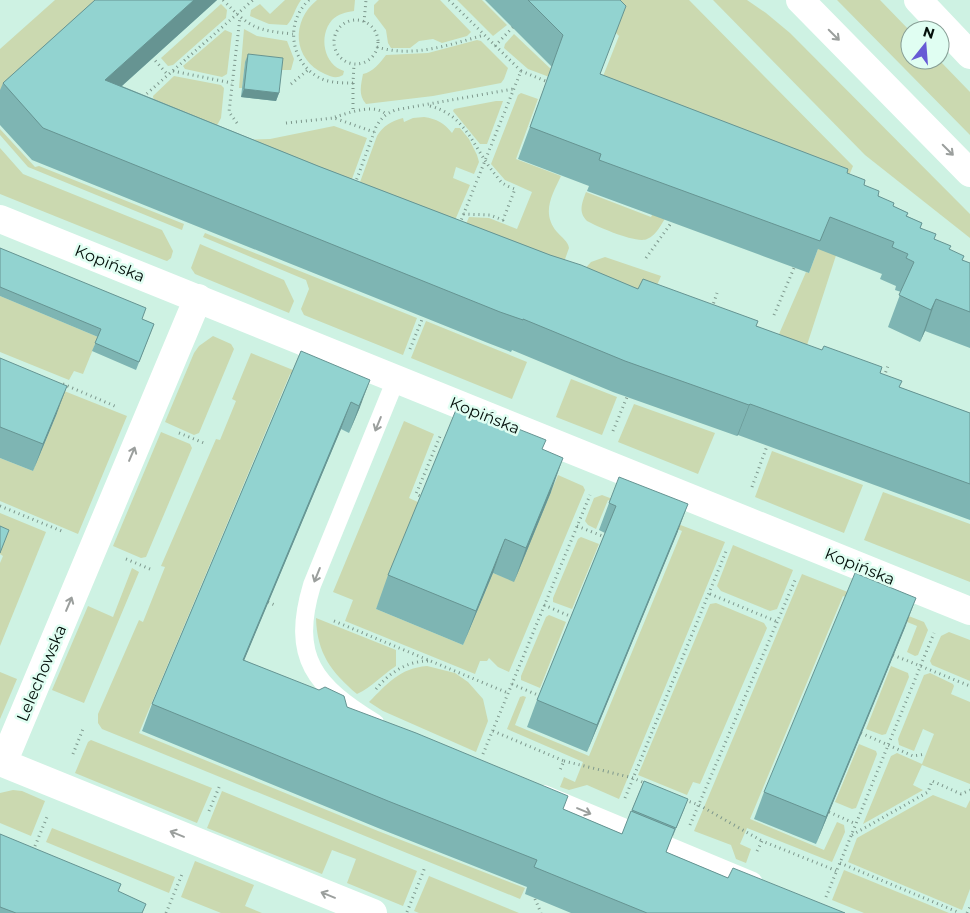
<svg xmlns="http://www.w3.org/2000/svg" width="970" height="913" font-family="Montserrat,sans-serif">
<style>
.green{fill:#cbd9b0}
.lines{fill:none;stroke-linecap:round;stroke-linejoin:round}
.path{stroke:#7d978c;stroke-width:3;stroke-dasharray:1 4;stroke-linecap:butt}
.service{stroke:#fff;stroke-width:18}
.minor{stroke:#fff;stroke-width:28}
.primary{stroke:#fff;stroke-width:28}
.wall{fill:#7eb5b3}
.shaded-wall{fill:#669492}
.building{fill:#92d3d0;stroke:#669492}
.oneway{stroke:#9b9f9d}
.labels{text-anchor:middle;stroke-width:5;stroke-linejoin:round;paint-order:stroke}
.street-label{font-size:16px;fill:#04100b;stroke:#e0fef2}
</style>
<rect width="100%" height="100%" fill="#cef2e3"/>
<g class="green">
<polygon points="55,0 115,0 0,104 0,49"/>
<path d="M 285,0 L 301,0 C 295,8 293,19 287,25 L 269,24 L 250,16 L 251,10 L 260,4 L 270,14 Z"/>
<path d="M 317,0 L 355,0 L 354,11 C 346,12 338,14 332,20 C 318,36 324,65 344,71 L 343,75 C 336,79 332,77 325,74 C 292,59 291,21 317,0 Z"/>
<polygon points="379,0 440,0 471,32 467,36 442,43 433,39 419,41 410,48 391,48 388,43 386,30 374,14 374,5"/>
<polygon points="457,0 482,0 507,25 493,36"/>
<polygon points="583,0 689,0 853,166 839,200 592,104 619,36"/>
<polygon points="713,0 747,0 766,13 790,33 970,214 970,238 865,155"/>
<polygon points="837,0 880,0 910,31 910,60 939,60 970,92 970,135"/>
<polygon points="221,4 227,10 226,18 173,65 168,66 161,58"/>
<polygon points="244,29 257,36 287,41 294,59 291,70 280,70 245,62 242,88 239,88"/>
<polygon points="225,30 232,33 227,74 222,77 185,69 183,66"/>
<polygon points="514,34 554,72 552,78 528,69 504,48 505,44"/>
<path d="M 477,40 L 481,41 L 508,68 L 504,79 L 501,83 L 433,96 L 366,104 C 358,95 361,85 363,74 C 373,72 380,63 386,55 L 428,53 Z"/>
<polygon points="174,76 221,85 224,88 221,118 208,142 157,124 153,96"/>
<path d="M 521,93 L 538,99 L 516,159 L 561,176 C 552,195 541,213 557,232 C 562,238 568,241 569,248 L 554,290 L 458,243 L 469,217 L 489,218 L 517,229 L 532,192 L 505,180 L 491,164 L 518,95 Z"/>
<polygon points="496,101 503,101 487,144 480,144 453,111 454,109"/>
<path d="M 424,117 C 437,119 444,123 452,133 L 455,128 L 460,128 L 469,139 L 477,155 L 479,162 L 474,174 L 456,167 L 453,178 L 470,185 L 447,239 L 353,201 L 377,136 C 383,126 391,121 403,118 L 404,122 L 413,118 Z"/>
<polygon points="334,126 367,138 345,198 243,140 270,139"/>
<polygon points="0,129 35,167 39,166 184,224 182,230 28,167 0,135"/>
<polygon points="0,148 23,174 162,230 173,251 171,258 167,261 164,260 0,194"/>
<path d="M 586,192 L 651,217 L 654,211 L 667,215 C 662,223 657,235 647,239 C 637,244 598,227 587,221 C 578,212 582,203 586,192 Z"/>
<polygon points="205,233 417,318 403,355 304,315 301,309 309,289 306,280 203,237"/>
<polygon points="823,236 840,243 797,376 766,364 806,272 809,273"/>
<polygon points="200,244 284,280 294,301 289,313 195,274 191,268"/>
<polygon points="605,257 661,276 641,323 583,271 591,262"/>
<polygon points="0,296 98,337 83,374 74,371 69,380 0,352"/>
<polygon points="426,321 527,362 512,399 411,358"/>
<polygon points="213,336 231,344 234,349 199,433 194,435 165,422 194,353 199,346"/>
<polygon points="251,353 360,397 362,403 290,374 139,733 378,831 525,888 520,899 102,729 98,723 98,714 139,620 143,622 165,567 161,566 216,439 220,440 236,401 232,399"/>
<polygon points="24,375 127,416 78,534 0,501 0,458 33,471 57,413"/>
<polygon points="571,379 617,397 602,435 556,417"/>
<polygon points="634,404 715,433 698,474 618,442"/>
<polygon points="404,421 434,434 409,498 420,503 376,609 463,645 493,573 514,581 558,475 583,486 585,490 509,672 498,667 489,658 487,661 480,661 475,674 345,621 353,600 333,592"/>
<polygon points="161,432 190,444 192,448 146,557 141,558 113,546"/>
<polygon points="772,451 863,485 844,533 755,497"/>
<polygon points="883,492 970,524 970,582 864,540"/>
<polygon points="602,495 725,542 619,799 587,785 569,790 560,787 564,777 575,782 583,762 507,729 520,697 523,696 526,697 515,725 589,756 682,531 608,500 596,529 588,525 585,521 594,498"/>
<polygon points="0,513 46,532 0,646 0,563 3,556 0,554"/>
<polygon points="581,537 599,544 572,609 553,602 553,598 578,539"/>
<polygon points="733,545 793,570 777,609 770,611 721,591 717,586"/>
<polygon points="132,568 139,572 84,703 52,690 88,606 113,617"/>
<polygon points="802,574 924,622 928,630 918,655 915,656 907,652 917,626 843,596 750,819 824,850 837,822 844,825 845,832 832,862 747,828 740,844 751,849 746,863 736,859 731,845 694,831"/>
<polygon points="716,603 764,623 767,628 700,784 693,782 687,795 638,775 710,604"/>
<polygon points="549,615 566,622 540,688 521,680 521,676 546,617"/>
<path d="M 316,618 L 396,650 L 396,666 C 382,675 372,687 357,694 C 331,672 317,653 316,618 Z"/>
<polygon points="949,632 970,640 970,681 932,665 930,661 941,636"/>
<path d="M 427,666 L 455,673 L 468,682 L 483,699 L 488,721 L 476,752 L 383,711 L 369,702 C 387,684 400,668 427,666 Z"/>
<polygon points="891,666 908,673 909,677 886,734 882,735 866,729"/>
<polygon points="0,672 17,679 0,719"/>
<polygon points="930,673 953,684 954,686 951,694 970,702 970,784 922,765 913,785 923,790 863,824 891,756 897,753 922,764 934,734 923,729 914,751 899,745 898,739 924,675"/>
<polygon points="91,740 212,788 197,823 75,773 88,742"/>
<polygon points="859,744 876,751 877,754 856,808 852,809 835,802"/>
<polygon points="13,790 22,791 45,801 31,836 0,823 0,793"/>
<polygon points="222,791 417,871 403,906 347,883 356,859 332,850 322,874 207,828"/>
<polygon points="933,795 966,808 970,800 970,889 962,910 848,862 857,838"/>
<polygon points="52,828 175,877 169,893 46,842"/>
<polygon points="195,861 254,885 245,906 262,913 221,913 181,897"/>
<polygon points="844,870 949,913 864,913 832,900"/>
<polygon points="429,876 519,913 419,913 414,911"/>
</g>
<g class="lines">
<g class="path">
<path d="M 223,0 C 250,28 255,30 293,34"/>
<path d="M 309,0 C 285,22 290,61 318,77 C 328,83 341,83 353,83 L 354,64"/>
<polyline points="449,0 521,71 460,223"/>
<circle cx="356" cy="42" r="22"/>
<polyline points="364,22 366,0"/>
<polyline points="495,46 513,27"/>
<path d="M 377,47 C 413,58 449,45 484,35"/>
<polyline points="152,57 168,75"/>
<polyline points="173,71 232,83"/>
<polyline points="521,71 548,82"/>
<polyline points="353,83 353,111"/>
<polyline points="291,84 308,70"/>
<polyline points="143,97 253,0"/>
<path d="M 430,106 C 466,115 473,147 494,173 C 497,176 500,182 504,184 C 507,186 512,188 515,189 L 503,220 L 490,215 L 463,214"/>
<path d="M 335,117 C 349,113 373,103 386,114"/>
<polyline points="237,123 229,112 240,17"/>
<polyline points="286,123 334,118 374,132"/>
<path d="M 355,184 L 376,127 C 381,118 386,114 395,110 L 513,89"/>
<polyline points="646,258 674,219"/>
<polyline points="712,308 717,293"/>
<polyline points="774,315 794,268"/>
<polyline points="410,349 423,317"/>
<polyline points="884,377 889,363"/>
<polyline points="63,384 117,407"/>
<polyline points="613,431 627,397"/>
<polyline points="179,433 204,443"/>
<polyline points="752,487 767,446"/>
<polyline points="424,498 416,494 441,434"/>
<polyline points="0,506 64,532"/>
<polyline points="577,526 605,537"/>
<polyline points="126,559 150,569"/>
<polyline points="710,594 778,622"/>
<polyline points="268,602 277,606"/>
<polyline points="544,605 572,617"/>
<polyline points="334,621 508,693"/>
<polyline points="893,655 970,686"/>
<polyline points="512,684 540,696"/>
<path d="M 376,689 C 389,673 407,661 428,661"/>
<polyline points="493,731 564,761 560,770"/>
<polyline points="861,733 913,756 926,754"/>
<polyline points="73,754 83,729"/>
<polyline points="483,754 590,495"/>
<polyline points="564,761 633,778 647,784"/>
<polyline points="625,798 727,549"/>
<polyline points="685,800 699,805 762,841"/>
<polyline points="209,811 220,785"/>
<polyline points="829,812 856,824"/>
<polyline points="690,825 796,578"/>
<polyline points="852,835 928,792 932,781 961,794 970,790"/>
<polyline points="35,846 47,817"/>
<polyline points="757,851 762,841 837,871"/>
<polyline points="840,863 960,913"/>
<polyline points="826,897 934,633"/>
<polyline points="535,899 541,913"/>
<polyline points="407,912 425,867"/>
<polyline points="166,913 183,872"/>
<polyline points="967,913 970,907"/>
</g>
<g class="service">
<path d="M 375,723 C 315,686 290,658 312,585 L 396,379"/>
<polyline points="544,794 753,881"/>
</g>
<g class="minor">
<polyline points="0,219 970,611"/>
<polyline points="198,298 3,763 373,913"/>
</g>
<g class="primary">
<polyline points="800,0 970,173"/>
<polyline points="918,0 970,55"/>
</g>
</g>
<g class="wall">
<polygon points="95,0 217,0 122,86 318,166 638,289 756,326 880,373 899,387 970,413 970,520 738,435 737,436 613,392 512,350 511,352 488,343 32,160 0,125 0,90 3,83"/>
<polygon points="485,0 620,0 600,74 847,173 893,206 908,213 907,216 922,223 920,228 962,260 970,263 970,348 925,331 920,342 888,327 901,292 895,290 896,286 880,279 882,274 818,249 809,273 587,191 589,186 518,159 552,67"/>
<polygon points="248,54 279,93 276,101 241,97 245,62"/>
<polygon points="0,248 142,319 154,324 136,370 92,351 98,337 0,296"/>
<polygon points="301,351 360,407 349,433 341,429 244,660 347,707 563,809 622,834 644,781 685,807 673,836 672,836 666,852 728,878 845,913 571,913 525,894 527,887 378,828 142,731 152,704"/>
<polygon points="0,358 57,413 33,471 0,458"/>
<polygon points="543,449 551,492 514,582 493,573 463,645 376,609 388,575"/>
<polygon points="609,503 678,531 587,752 527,727 537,700 605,533 599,530"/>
<polygon points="906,625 816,844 754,819 764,792"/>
<polygon points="0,834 118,892 143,913 0,913"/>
</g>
<g class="shaded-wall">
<polygon points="194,0 217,0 94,111 105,80"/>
<polygon points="244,89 279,93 276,101 241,97"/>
<polygon points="936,299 925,331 920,342 931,310"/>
<polygon points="370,380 360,407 349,433 359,406"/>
<polygon points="67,386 57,413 33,471 43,444"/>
<polygon points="351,402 341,429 233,687 243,660"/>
<polygon points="750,404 738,435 737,436 749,405"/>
<polygon points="563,458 551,492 514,582 526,548"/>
<polygon points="688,504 678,531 587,752 597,725"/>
<polygon points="505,539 493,573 463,645 476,611"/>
<polygon points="916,598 906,625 816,844 826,817"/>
</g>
<g class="building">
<polygon points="95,0 194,0 105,80 318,166 550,255 581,265 638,289 643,279 758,321 756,326 822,350 824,346 882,367 880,373 902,381 899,387 970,413 970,484 750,404 749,405 625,361 523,319 523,320 500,312 43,128 3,83"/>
<polygon points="528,0 620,0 626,6 600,74 848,169 847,173 865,180 864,185 879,191 878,196 894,203 893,206 908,213 906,216 922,223 920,228 936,234 934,239 951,246 949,249 964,256 962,260 970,263 970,312 936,299 931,310 899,295 914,262 906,258 908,254 892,247 894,242 830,217 820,241 599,160 601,154 530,127 563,35"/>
<polygon points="248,54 283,58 279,93 244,89"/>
<polygon points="0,248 146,308 142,319 154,324 139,362 95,343 101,329 0,287"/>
<polygon points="301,351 370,380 359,406 351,402 243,660 319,690 325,687 344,696 347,707 416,733 568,796 563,809 622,834 631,811 675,829 666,852 728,878 733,868 845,913 647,913 534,867 537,860 388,801 152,704"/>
<polygon points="0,358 67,386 43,444 0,427"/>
<polygon points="458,405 546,440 542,449 563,458 526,548 505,539 476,611 388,575"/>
<polygon points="619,477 688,504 597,725 537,700 616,506 609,503"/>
<polygon points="0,526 9,530 0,553"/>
<polygon points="855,573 916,598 826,817 764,792"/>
<polygon points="644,781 688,799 676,828 632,810"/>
<polygon points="0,834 121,884 118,891 146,904 142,913 16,913 0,907"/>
</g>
<defs><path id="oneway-shaft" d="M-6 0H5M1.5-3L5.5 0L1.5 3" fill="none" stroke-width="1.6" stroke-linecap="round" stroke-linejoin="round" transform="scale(1.25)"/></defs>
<g class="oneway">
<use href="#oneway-shaft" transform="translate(834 35) rotate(45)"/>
<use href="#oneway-shaft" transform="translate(948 150) rotate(45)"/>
<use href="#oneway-shaft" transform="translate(378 424) rotate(112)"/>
<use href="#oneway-shaft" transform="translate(132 454) rotate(-67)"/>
<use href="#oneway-shaft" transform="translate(317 575) rotate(112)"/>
<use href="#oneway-shaft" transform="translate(69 604) rotate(-67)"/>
<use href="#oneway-shaft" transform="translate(584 811) rotate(23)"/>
<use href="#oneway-shaft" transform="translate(177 834) rotate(-158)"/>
<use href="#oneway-shaft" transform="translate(328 895) rotate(-158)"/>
</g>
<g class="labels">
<g class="street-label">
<text transform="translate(110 263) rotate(22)" y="6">Kopińska</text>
<text transform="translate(485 415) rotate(22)" y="6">Kopińska</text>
<text transform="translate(860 566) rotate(22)" y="6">Kopińska</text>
<text transform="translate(41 673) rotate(-67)" y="6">Lelechowska</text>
</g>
</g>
<g transform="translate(925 45) rotate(17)"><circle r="24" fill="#e0fef2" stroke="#889f96"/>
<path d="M0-4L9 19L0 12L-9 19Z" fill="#675bd5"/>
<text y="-8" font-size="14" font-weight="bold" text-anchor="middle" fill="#04100b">N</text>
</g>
</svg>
